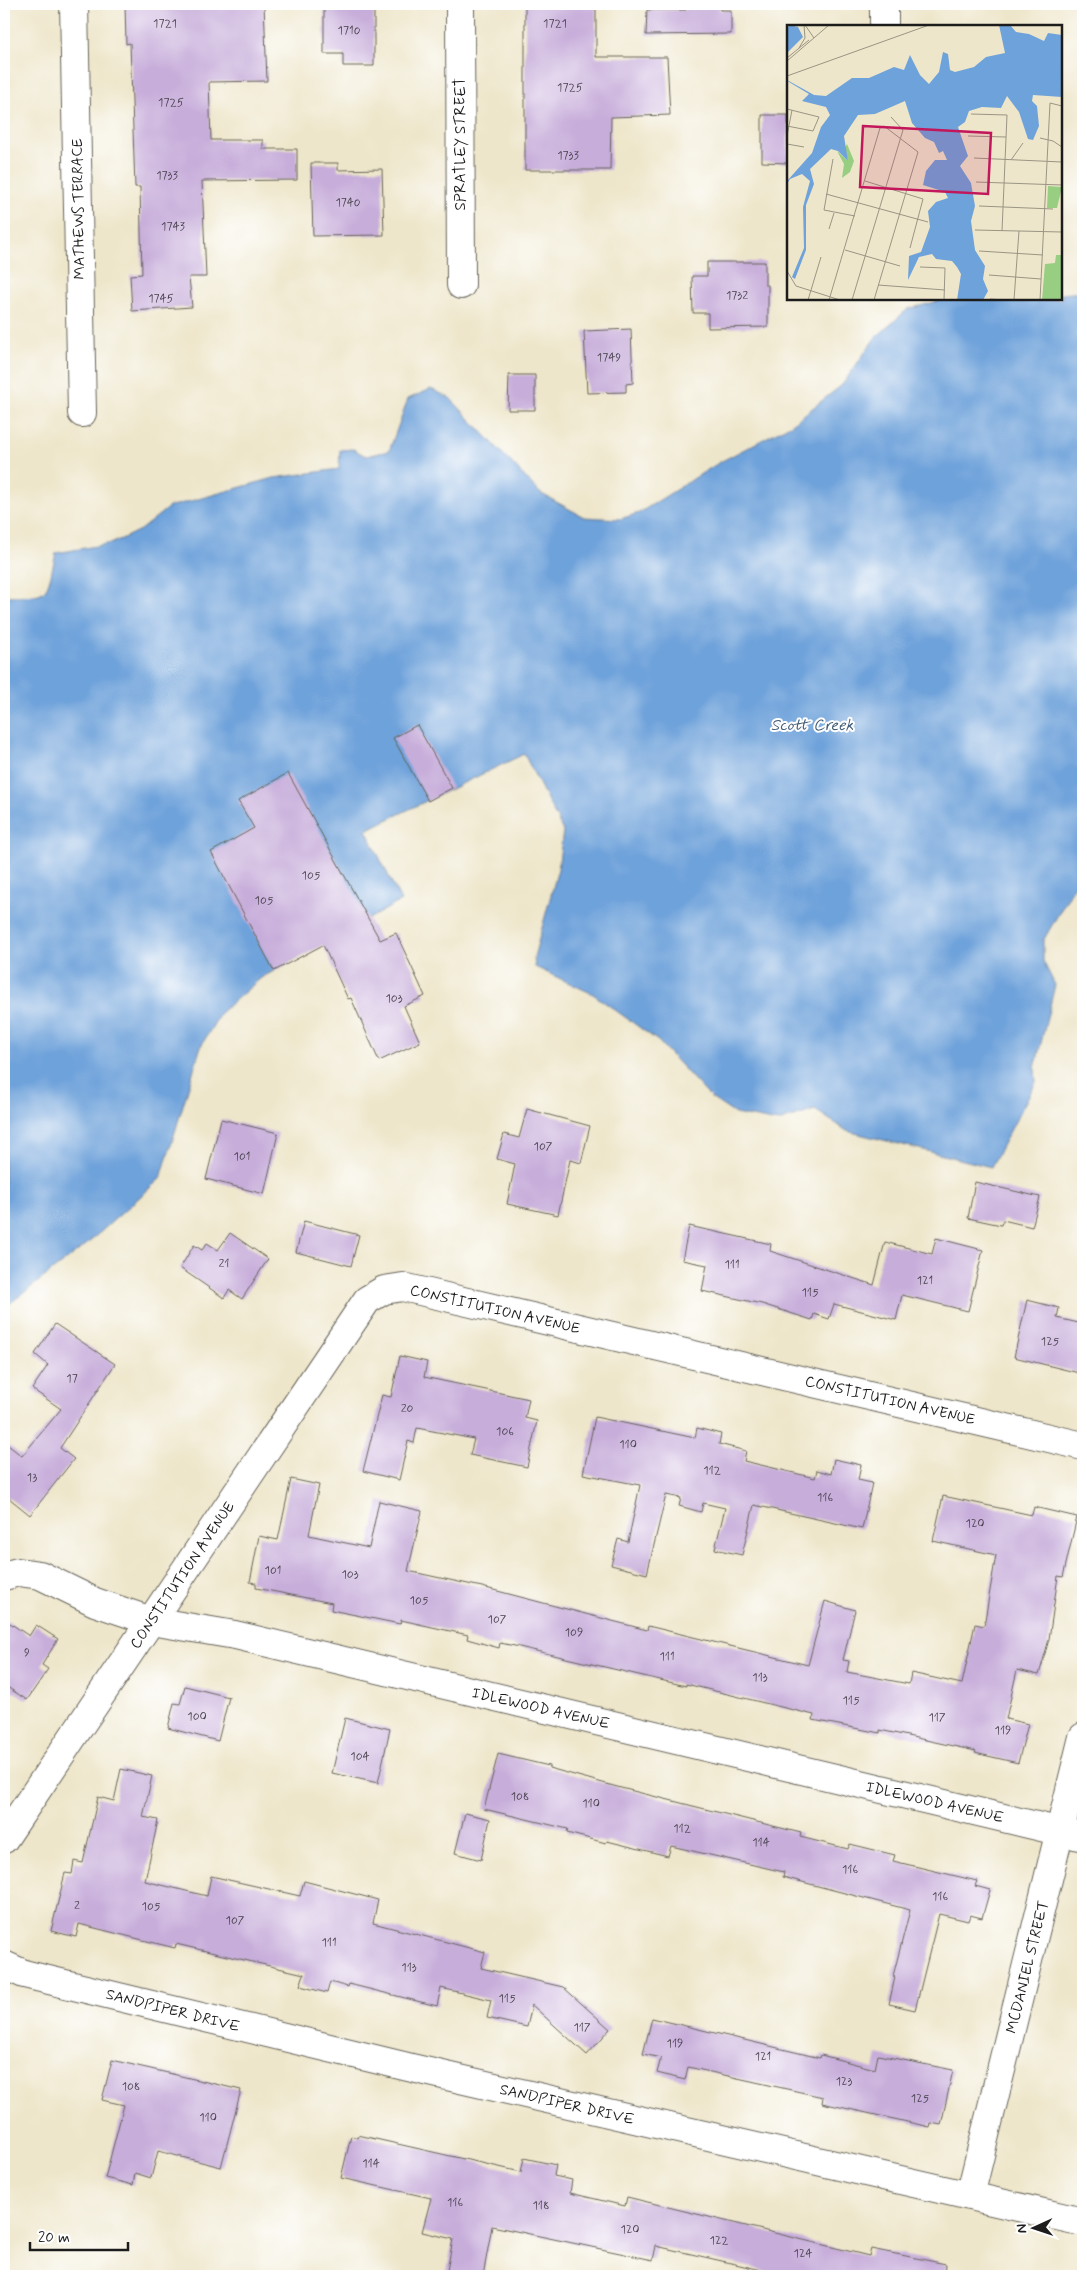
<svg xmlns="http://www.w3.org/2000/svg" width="1087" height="2280" font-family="Mynerve,sans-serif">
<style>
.water{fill:#6ea2da;stroke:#455f7b}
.building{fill:#c7adda}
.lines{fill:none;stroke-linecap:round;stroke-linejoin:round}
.street-casing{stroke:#666359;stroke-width:30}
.street{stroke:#fff;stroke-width:28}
.labels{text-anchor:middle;stroke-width:4;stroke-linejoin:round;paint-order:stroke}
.number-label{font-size:12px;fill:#47404c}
.street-label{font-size:15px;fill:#1c1c1c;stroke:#fff}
.water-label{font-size:16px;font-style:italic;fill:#455f7b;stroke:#fff}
.inset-road{fill:none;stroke:#9a9584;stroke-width:1}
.view{fill:#c2185b;fill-opacity:0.15;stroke:#c2185b;stroke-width:2.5}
.inset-edge{fill:none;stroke:#1c1c1c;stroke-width:2.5}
</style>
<rect width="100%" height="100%" fill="#fff"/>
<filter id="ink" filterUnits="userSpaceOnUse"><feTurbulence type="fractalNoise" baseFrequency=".02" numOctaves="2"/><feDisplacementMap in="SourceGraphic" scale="10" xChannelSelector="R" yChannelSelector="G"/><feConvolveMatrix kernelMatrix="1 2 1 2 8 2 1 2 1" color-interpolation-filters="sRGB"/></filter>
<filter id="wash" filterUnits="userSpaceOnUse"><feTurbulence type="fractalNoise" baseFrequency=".0096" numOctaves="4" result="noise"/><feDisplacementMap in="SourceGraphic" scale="20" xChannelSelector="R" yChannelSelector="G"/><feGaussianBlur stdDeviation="1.12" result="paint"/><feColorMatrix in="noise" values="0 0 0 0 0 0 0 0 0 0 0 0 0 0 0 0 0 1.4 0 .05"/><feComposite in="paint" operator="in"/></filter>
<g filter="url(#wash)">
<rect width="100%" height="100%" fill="#eee6ca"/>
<path class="water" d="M 1083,292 L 1083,871 L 1043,941 L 1043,961 L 1055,985 L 1035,1068 L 1036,1082 L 991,1167 L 847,1131 L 815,1110 L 778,1122 L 735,1114 L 711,1098 L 658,1041 L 636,1025 L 593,994 L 535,967 L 534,957 L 558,869 L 563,831 L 524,754 L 366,830 L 401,901 L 261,978 L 221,1012 L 201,1046 L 161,1178 L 86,1245 L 4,1308 L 4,596 C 51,595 45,599 56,553 L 113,543 L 140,530 L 169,507 L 274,478 L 339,469 L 340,450 L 353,449 L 366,456 L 389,451 L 408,399 L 431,389 L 450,398 L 540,493 L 584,517 L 620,519 L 639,513 L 720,462 L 792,424 L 842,385 L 875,338 L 908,309 L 946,299 L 1061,299 L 1061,294 Z"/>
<g id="blocks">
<g class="building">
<polygon points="125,4 264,4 267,81 209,82 211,140 263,140 263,149 297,149 297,180 202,181 206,277 189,277 192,307 132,311 130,275 142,274 140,187 135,187 130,43 126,44"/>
<polygon points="324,4 374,4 374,66 343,66 343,54 324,54"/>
<polygon points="525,4 596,4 596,57 667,57 670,115 611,117 610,170 525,170"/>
<polygon points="686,4 720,4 720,10 731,10 731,34 646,35 647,10 686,10"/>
<polygon points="762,115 788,115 788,163 762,162"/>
<polygon points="311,163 338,163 338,170 382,169 384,235 313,236"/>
<polygon points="707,262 765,262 765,285 768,285 768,327 708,328 708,313 693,313 692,276 707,276"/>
<polygon points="631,329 633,383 626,384 626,392 587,393 584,331"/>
<polygon points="509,375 535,375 535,410 508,410"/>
<polygon points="417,725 452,788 428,801 393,738"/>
<polygon points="288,773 380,940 396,933 425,996 404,1006 420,1042 379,1061 351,998 348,999 323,945 274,971 211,852 254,828 238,801"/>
<polygon points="527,1109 590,1126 581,1163 570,1160 558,1215 507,1204 515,1164 497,1159 504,1134 519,1138"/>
<polygon points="221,1119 278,1133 264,1194 206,1179"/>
<polygon points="975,1182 1040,1197 1032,1227 1003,1220 1001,1225 968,1218"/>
<polygon points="304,1221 359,1235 351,1266 296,1252"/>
<polygon points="689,1226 771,1244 770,1251 874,1285 885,1242 932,1254 936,1238 983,1250 968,1311 902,1295 896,1320 834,1304 829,1319 814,1314 812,1320 762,1304 702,1291 707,1265 682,1260"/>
<polygon points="230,1233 268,1259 242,1299 229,1290 224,1298 180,1268 194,1245 202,1250 207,1243 218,1250"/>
<polygon points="1027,1300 1059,1308 1057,1318 1083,1324 1083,1374 1014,1357"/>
<polygon points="55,1324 115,1364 60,1448 74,1459 30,1515 4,1494 4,1442 22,1456 61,1409 32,1389 48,1365 35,1354"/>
<polygon points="400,1356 427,1362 424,1377 529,1399 525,1418 537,1421 527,1467 470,1455 474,1439 417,1428 414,1443 408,1441 399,1480 363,1471 382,1395 391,1397"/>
<polygon points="595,1417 695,1438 697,1428 721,1434 719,1444 746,1451 744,1461 815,1478 817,1470 831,1474 834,1459 861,1465 858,1480 872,1483 862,1529 754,1505 742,1555 715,1549 725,1508 703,1503 701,1512 679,1506 681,1498 666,1495 647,1574 611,1565 618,1539 628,1542 640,1485 583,1474"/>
<polygon points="291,1479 319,1485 309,1535 369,1548 379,1501 422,1511 408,1571 482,1587 647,1630 648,1626 808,1665 825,1601 855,1610 843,1660 849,1661 847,1672 909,1684 911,1673 962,1684 975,1624 984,1626 996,1555 933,1541 943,1496 1032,1515 1034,1507 1077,1517 1063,1577 1058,1576 1049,1639 1039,1675 1017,1670 1006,1719 1028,1724 1018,1763 975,1753 976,1751 880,1730 880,1733 813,1720 814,1715 686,1684 686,1686 515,1646 500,1643 499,1648 467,1639 468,1635 401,1620 400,1624 331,1610 332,1603 256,1588 256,1583 250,1582 259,1536 278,1540"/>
<polygon points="4,1619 29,1636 36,1625 58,1639 42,1665 48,1669 27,1700 4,1685"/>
<polygon points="185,1686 229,1697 218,1741 168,1728 174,1703 180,1704"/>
<polygon points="345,1718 390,1729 378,1783 332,1773"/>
<polygon points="498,1754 549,1766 549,1768 621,1788 801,1833 800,1837 848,1849 850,1844 895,1855 893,1861 977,1881 975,1886 990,1890 982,1918 970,1915 968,1921 939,1914 915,2010 889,2004 895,1977 893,1976 910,1910 783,1877 784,1872 671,1846 668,1856 607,1841 606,1843 567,1833 568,1829 484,1809"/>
<polygon points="121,1769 152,1776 143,1817 158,1820 145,1881 207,1896 211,1876 300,1896 304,1881 378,1900 373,1923 485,1952 481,1968 563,1987 610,2029 587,2055 532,2005 527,2027 487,2018 491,2000 441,1988 437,2006 349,1984 348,1987 330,1982 327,1993 300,1986 304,1974 176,1944 175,1948 79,1924 76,1937 51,1931 65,1873 72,1874 74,1861 83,1863 98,1797 114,1801"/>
<polygon points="465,1813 490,1819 481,1860 455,1853"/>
<polygon points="652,2018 820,2058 821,2055 875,2069 878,2055 953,2070 941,2125 931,2123 930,2127 822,2103 823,2097 688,2067 685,2080 657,2073 661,2058 643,2054"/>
<polygon points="112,2060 241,2090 221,2167 158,2151 151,2178 135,2173 133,2185 105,2178 124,2105 102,2100"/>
<polygon points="358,2135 521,2172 524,2158 556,2165 554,2176 572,2180 570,2193 625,2206 627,2197 869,2256 871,2249 946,2264 945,2276 788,2276 656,2246 653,2260 492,2226 483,2276 446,2276 453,2239 422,2232 431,2198 341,2178 351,2136 358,2138"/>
</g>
</g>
</g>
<g filter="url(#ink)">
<use href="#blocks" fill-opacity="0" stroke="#666359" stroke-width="1"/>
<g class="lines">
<defs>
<g id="street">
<polyline points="74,4 82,413"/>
<polyline points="460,4 461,285"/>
<polyline points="884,4 884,26"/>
<polyline points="4,1576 18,1572 40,1575 95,1602 151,1621 235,1635 1083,1837"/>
<polyline points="4,1839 367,1300 384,1290 403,1287 1083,1446"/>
<polyline points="4,1965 24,1974 412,2068 1083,2222"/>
<polyline points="970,2196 1083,1737"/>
</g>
</defs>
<use href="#street" class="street-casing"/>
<use href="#street" class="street"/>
</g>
</g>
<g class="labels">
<g class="number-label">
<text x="165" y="27">1721</text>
<text x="555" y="27">1721</text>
<text x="349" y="34">1710</text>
<text x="570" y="91">1725</text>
<text x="171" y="106">1725</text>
<text x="568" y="159">1733</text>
<text x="167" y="179">1733</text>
<text x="348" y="206">1740</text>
<text x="173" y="230">1743</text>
<text x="737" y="299">1732</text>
<text x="161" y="302">1745</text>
<text x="609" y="361">1749</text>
<text x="311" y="879">105</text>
<text x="264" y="904">105</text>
<text x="394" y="1002">103</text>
<text x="543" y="1150">107</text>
<text x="242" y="1160">101</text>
<text x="224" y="1267">21</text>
<text x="732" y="1268">111</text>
<text x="925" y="1284">121</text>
<text x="810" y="1296">115</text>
<text x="1050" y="1345">125</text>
<text x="72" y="1382">17</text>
<text x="407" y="1412">20</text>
<text x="505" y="1435">106</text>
<text x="628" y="1448">110</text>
<text x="712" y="1474">112</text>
<text x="32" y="1481">13</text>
<text x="825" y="1501">116</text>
<text x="975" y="1527">120</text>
<text x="273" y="1574">101</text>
<text x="350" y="1578">103</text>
<text x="419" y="1604">105</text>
<text x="497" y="1623">107</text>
<text x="574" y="1636">109</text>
<text x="27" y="1656">9</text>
<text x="667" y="1660">111</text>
<text x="760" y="1681">113</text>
<text x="851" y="1704">115</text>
<text x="197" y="1720">100</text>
<text x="937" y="1721">117</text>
<text x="1003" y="1734">119</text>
<text x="360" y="1760">104</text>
<text x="520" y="1800">108</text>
<text x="591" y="1807">110</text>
<text x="682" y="1832">112</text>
<text x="761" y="1846">114</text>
<text x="850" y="1873">116</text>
<text x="940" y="1900">116</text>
<text x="77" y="1909">2</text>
<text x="151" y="1910">105</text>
<text x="235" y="1924">107</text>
<text x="329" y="1946">111</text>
<text x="409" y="1971">113</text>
<text x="507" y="2002">115</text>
<text x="582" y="2031">117</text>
<text x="675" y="2047">119</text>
<text x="763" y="2060">121</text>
<text x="844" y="2085">123</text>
<text x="131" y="2090">108</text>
<text x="920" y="2102">125</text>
<text x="208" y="2121">110</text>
<text x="371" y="2167">114</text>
<text x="455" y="2206">116</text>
<text x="541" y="2209">118</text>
<text x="630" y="2233">120</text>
<text x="719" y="2244">122</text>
<text x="803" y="2257">124</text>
</g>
<g class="street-label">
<text transform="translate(460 144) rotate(-90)" y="5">SPRATLEY STREET</text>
<text transform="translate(78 209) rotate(-91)" y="5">MATHEWS TERRACE</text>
<text transform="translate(495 1309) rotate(13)" y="5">CONSTITUTION AVENUE</text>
<text transform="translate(890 1400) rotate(13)" y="5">CONSTITUTION AVENUE</text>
<text transform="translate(182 1575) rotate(-56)" y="5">CONSTITUTION AVENUE</text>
<text transform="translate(541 1708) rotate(13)" y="5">IDLEWOOD AVENUE</text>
<text transform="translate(935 1802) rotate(13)" y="5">IDLEWOOD AVENUE</text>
<text transform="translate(1027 1967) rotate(-76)" y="5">MCDANIEL STREET</text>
<text transform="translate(173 2010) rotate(14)" y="5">SANDPIPER DRIVE</text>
<text transform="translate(567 2104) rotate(13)" y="5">SANDPIPER DRIVE</text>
</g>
<g class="water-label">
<text x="812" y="730">Scott Creek</text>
</g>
</g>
<g transform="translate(787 25)">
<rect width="275" height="275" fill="#eee6ca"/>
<path d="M 60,119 L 67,136 L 63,147 L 55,153 L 57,139 L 50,126 L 61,136 L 58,123 ZM 261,161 L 275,162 L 270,183 L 260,183 ZM 269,230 L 275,230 L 275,275 L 255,275 L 258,239 L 268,238 Z" fill="#97ce81"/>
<path d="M 3,0 L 11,2 L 16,12 L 0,28 L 0,3 ZM 212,0 L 223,0 L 229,7 L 242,9 L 257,16 L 261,8 L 275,10 L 275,72 L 246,70 L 245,76 L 250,81 L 252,101 L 246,115 L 241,114 L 232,87 L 220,71 L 214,83 L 195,82 L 182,86 L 178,97 L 171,102 L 181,131 L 173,141 L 184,158 L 188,181 L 184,196 L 188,225 L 198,241 L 196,254 L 201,266 L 196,275 L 170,275 L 174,249 L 170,242 L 165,236 L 149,234 L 145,229 L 132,232 L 121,255 L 122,231 L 134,227 L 143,202 L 141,186 L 149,177 L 161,173 L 158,167 L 136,160 L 139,146 L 148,135 L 160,135 L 156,126 L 152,128 L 147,117 L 138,113 L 125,98 L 118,76 L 88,89 L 71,90 L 57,111 L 61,136 L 51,126 L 44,124 L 23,144 L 27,159 L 19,180 L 19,225 L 8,254 L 5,252 L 17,223 L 16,182 L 23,156 L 15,149 L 3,154 L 0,159 L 0,156 L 25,128 L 34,102 L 43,90 L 39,82 L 15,76 L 22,69 L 2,57 L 0,55 L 27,70 L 39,71 L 65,53 L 82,53 L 107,42 L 117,45 L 123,30 L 133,50 L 142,59 L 152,47 L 156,27 L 161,29 L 163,45 L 168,47 L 187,42 L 199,32 L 218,28 Z" fill="#6ea2da"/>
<path class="inset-road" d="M 18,0 L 27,13M 12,23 L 18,13 L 17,0M 0,33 L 22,15M 0,36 L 42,0M 0,51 L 142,0M 0,84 L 32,92 L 26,106 L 0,101M 184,89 L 220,90 L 215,206M 0,111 L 5,85M 181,111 L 219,112M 253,113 L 266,116 L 275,122M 0,119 L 17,122M 187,133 L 275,137M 46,134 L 37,185 L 68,191M 224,135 L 236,118M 78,156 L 136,174 L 123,223M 189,157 L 275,160M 39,169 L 141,197M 192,181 L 266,184M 42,204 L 47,188M 188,205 L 275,207M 58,225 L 113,241M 192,226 L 256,230M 133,242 L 158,243 L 157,275M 0,246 L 9,261 L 53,275M 202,250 L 254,254M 91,260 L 158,265M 203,274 L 218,275M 21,275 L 34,232M 42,275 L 93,103 L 97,101 L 131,127 L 87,275M 65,275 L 116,105 L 104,92M 227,275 L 232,206M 253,275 L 263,78 L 275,81"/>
<path class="view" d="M 76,101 L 204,108 L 201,169 L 73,162 Z"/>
<rect width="275" height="275" class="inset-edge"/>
</g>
<rect width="1087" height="2280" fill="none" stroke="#fff" stroke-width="20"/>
<g transform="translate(1034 2228) rotate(267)" stroke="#ffffff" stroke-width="4" paint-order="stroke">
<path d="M0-4L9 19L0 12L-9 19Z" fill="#1c1c1c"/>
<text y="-8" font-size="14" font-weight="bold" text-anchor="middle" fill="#1c1c1c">N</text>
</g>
<path d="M30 2242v8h98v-8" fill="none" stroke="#1c1c1c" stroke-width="2.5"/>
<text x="38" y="2242" font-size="15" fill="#1c1c1c" stroke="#ffffff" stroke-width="4" paint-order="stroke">20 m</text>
</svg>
